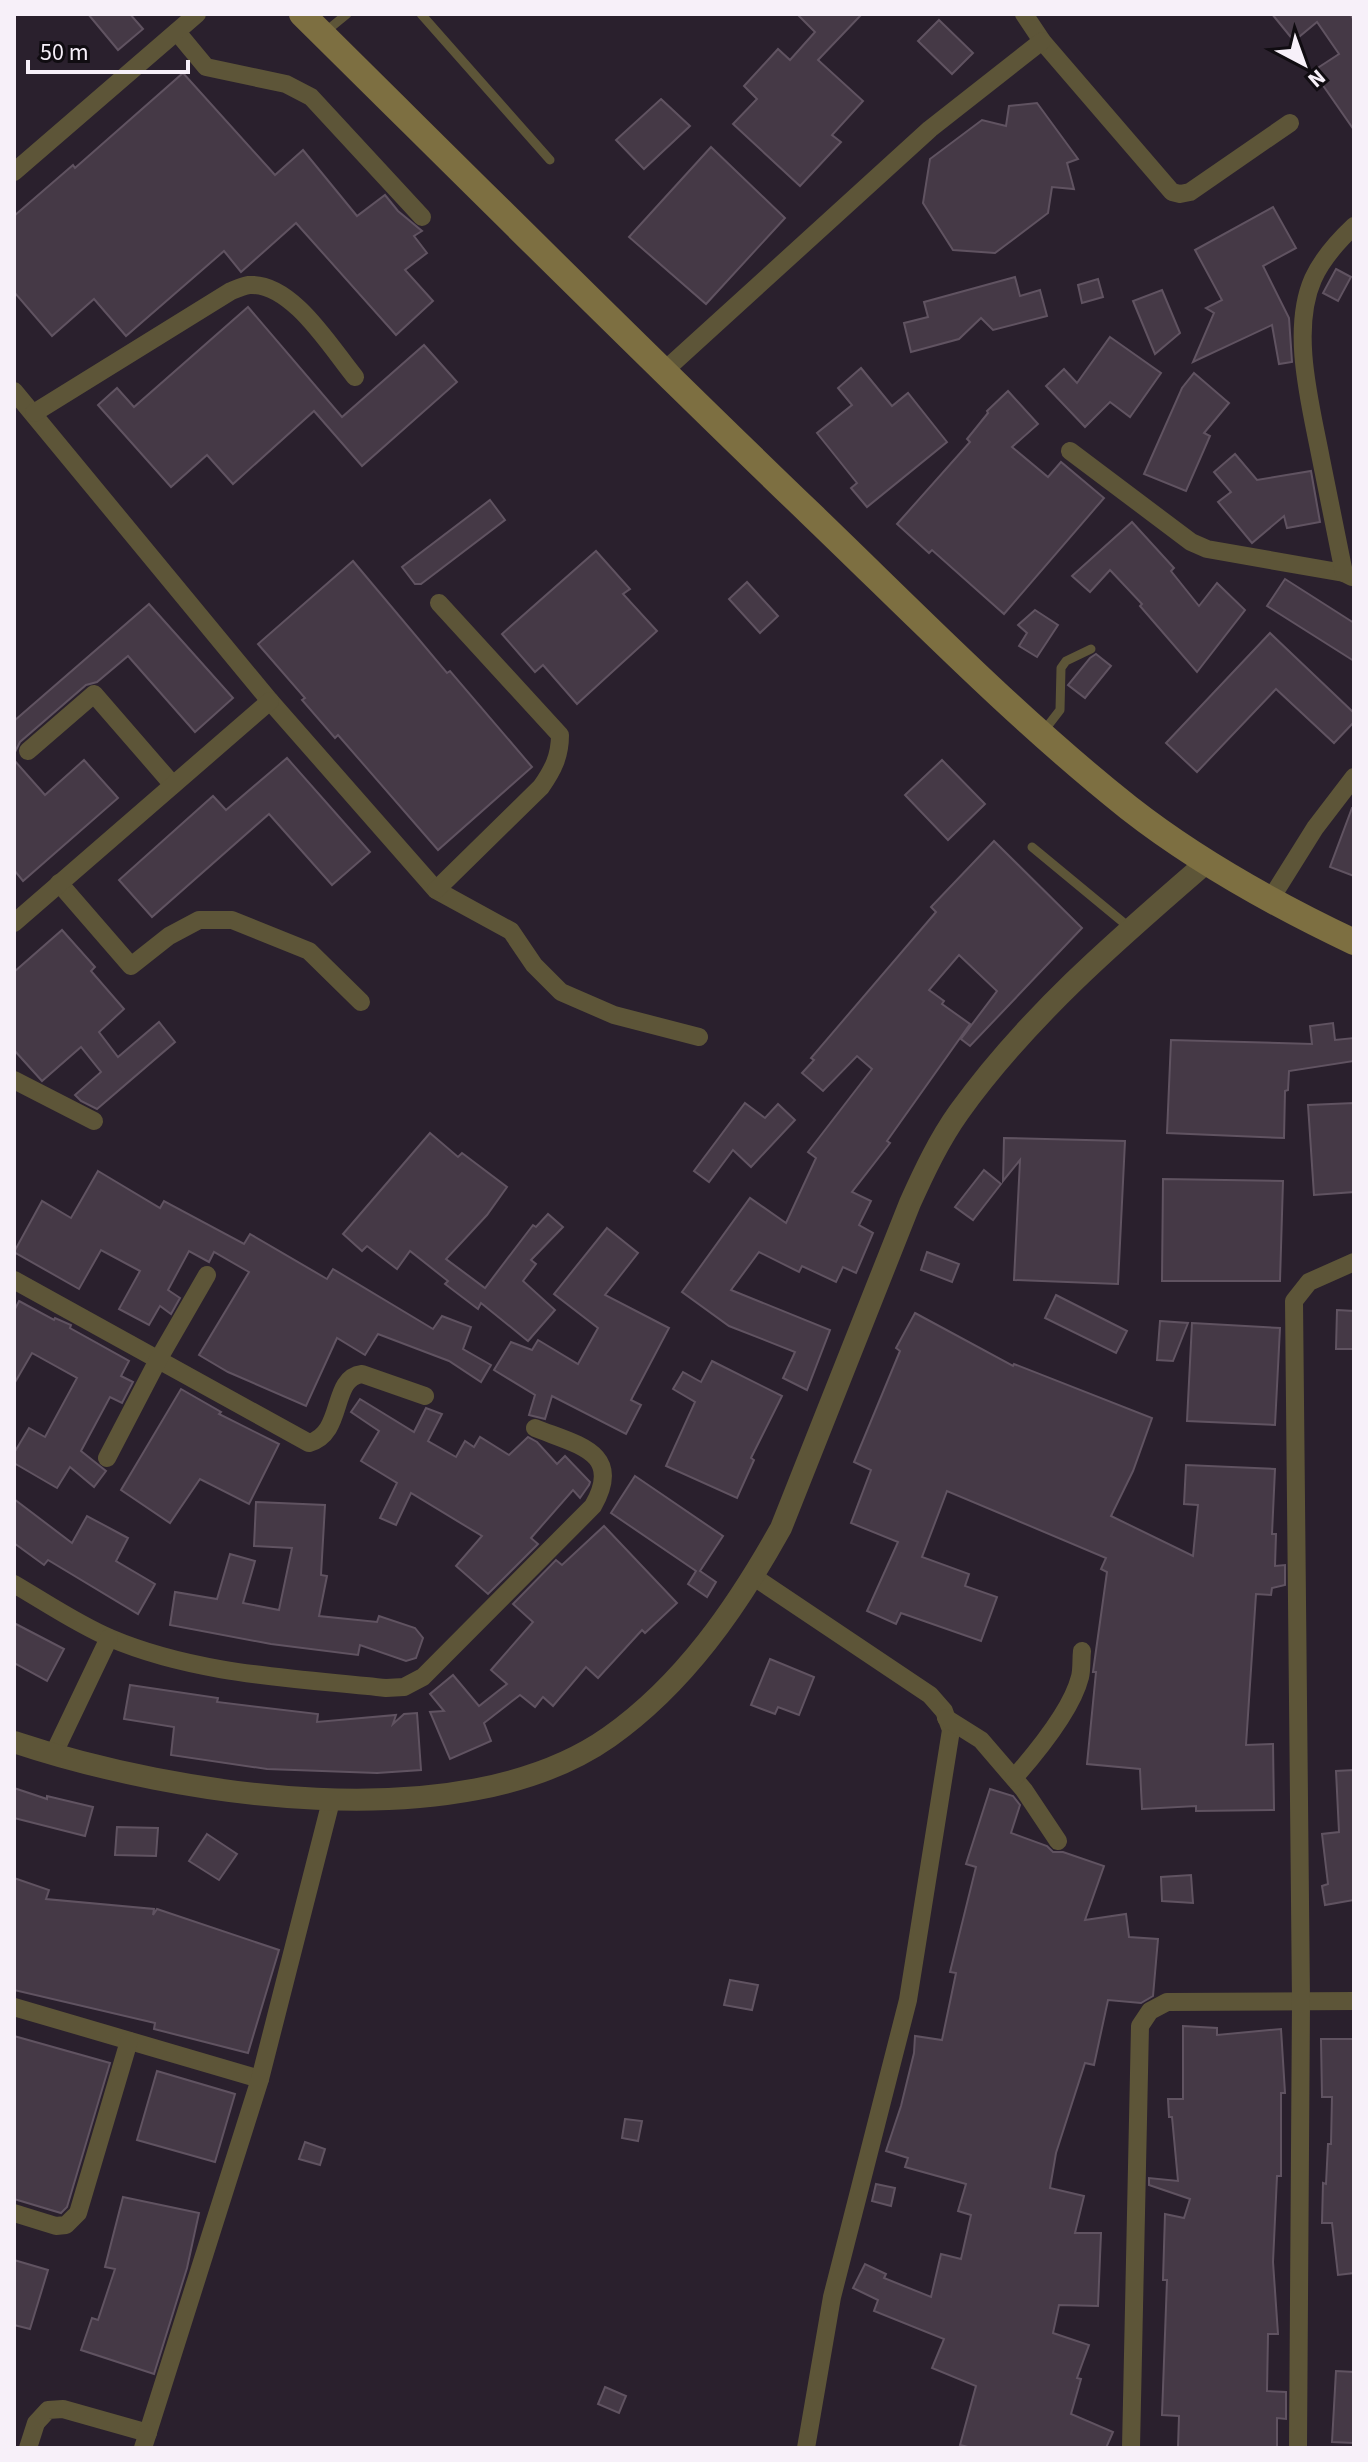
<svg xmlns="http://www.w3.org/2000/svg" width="1368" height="2462" font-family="'Source Sans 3',sans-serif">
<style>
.building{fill:#453946;stroke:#605361;stroke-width:2}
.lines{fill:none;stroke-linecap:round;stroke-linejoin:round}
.service{stroke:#5d5538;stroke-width:9}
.minor{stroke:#5d5538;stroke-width:18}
.tertiary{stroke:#5d5538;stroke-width:22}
.secondary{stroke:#7d6f41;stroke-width:26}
</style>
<rect width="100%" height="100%" fill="#2a202d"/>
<g class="building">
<polygon points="88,14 130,14 143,29 118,50"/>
<polygon points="797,14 862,14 818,60 863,101 832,135 841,142 800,186 733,124 757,99 744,86 778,49 790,60 815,32"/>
<polygon points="1272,14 1350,14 1354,20 1354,130 1313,71 1339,54 1317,22 1294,41"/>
<polygon points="939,20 973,53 952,74 918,41"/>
<polygon points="183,73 275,175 303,150 357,216 385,195 398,211 422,231 414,236 427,253 405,270 433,301 396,335 296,223 241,272 224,251 126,336 94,299 52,336 14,292 14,216 73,165 75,168"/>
<polygon points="661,99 690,126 644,169 616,140"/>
<polygon points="1037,103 1078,159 1067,163 1074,189 1052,187 1048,213 995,253 953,250 923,203 930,159 982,120 1006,126 1009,106"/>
<polygon points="711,147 785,218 706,304 629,237"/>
<polygon points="1273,207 1296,248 1263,266 1289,318 1292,362 1279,364 1272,325 1193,362 1214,313 1206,308 1222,300 1195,250"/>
<polygon points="1336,269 1351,277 1338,301 1323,293"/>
<polygon points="1015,277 1020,296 1040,290 1047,316 993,330 981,318 959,339 911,352 904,323 928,317 924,302"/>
<polygon points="1098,279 1103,297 1082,303 1078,285"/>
<polygon points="1162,290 1180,333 1155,354 1133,301"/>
<polygon points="248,307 342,417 424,345 457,382 362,466 314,411 233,484 207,455 171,487 98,405 117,388 134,407"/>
<polygon points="1110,337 1161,373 1130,417 1110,402 1085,427 1046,386 1064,369 1077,383"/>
<polygon points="861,368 892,406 908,393 947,442 867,507 851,488 857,483 817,433 852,405 838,388"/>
<polygon points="1194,373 1229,403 1204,433 1210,436 1186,491 1144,474 1182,388"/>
<polygon points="1008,391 1038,424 1012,447 1048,477 1061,462 1104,498 1004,614 932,550 929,553 897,524 970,442 967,439 988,413 987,411"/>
<polygon points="1235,454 1257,480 1311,471 1320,522 1287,528 1284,516 1252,543 1218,502 1231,492 1214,472"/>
<polygon points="490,500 505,520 421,584 415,584 402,567"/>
<polygon points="1132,522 1174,568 1171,571 1199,606 1217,583 1245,610 1197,672 1140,606 1142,604 1110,570 1090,592 1072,576"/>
<polygon points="596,551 630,589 623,594 657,631 577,704 543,665 535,672 502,634"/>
<polygon points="353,561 447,673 450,671 532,767 438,850 338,735 335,738 302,700 305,698 258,644"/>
<polygon points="1285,579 1354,623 1354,661 1267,606"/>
<polygon points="747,582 778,616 760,633 729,599"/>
<polygon points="149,604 233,698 195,732 128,656 97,682 86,685 20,742 14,754 14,721"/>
<polygon points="1035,610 1058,625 1037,657 1019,646 1027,633 1018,625"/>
<polygon points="1270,633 1354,713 1354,722 1334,743 1276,689 1197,772 1166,743"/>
<polygon points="1096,654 1111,666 1085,698 1068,685 1090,658"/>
<polygon points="287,758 370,852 332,885 269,814 152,917 119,880 213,796 226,810"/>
<polygon points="14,760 45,795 84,760 118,798 23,881 14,870"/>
<polygon points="942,760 985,804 948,840 905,795"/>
<polygon points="1352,808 1354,808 1354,876 1330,867"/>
<polygon points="994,841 1082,928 970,1046 961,1039 997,991 959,955 929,990 944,1001 942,1004 970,1024 887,1141 890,1143 852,1192 871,1201 859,1225 873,1233 856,1273 843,1267 836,1282 802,1266 799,1272 759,1252 731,1290 830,1330 807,1390 783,1378 795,1352 729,1326 682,1292 750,1198 786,1223 816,1158 808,1152 872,1069 857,1056 823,1091 802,1073 814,1060 811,1058 936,912 931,907"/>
<polygon points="62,930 95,967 91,971 124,1009 99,1032 118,1057 159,1022 175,1042 97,1109 81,1101 75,1095 101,1072 81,1047 42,1081 14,1050 14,972"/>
<polygon points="1333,1023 1335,1040 1354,1038 1354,1061 1289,1071 1288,1090 1285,1091 1284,1138 1167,1133 1171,1040 1312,1044 1310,1026"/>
<polygon points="745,1103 765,1118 778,1104 795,1120 751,1167 733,1150 709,1182 694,1171"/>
<polygon points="1354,1103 1354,1192 1314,1195 1308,1105"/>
<polygon points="430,1133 458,1157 462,1153 507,1187 487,1215 446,1259 485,1288 533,1225 536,1227 548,1214 563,1227 531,1260 536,1264 523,1281 555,1310 528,1341 481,1303 478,1309 445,1284 448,1281 410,1251 397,1269 367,1246 362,1251 343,1234"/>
<polygon points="1004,1138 1125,1141 1118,1284 1014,1280 1020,1160 1003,1181"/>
<polygon points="984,1170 1001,1184 973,1220 955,1207"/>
<polygon points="98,1171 160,1208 164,1201 244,1244 250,1234 327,1279 333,1269 433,1329 442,1316 471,1327 463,1349 491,1365 481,1382 449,1361 378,1334 365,1355 337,1338 306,1406 228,1372 199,1355 249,1272 214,1252 209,1262 189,1251 168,1290 180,1298 171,1314 160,1306 149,1325 119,1309 140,1271 101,1250 79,1289 14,1252 42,1201 71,1218"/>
<polygon points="1163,1179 1283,1181 1280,1281 1162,1281"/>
<polygon points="607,1228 638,1253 605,1295 669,1328 631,1400 641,1405 626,1434 552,1396 545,1419 529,1415 535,1395 494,1370 511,1342 532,1350 538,1340 578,1364 598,1328 554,1294"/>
<polygon points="927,1252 959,1264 952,1282 921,1270"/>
<polygon points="1056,1295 1127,1331 1116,1353 1045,1318"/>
<polygon points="19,1301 54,1320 55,1318 71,1325 70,1328 129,1361 121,1376 133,1382 123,1401 122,1403 110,1397 81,1451 106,1471 94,1487 70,1467 57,1488 14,1463 14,1453 29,1428 45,1437 77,1378 32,1353 14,1384 14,1311"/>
<polygon points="1337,1310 1354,1311 1354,1349 1336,1349"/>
<polygon points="915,1313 1013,1366 1014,1364 1152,1418 1133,1471 1111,1516 1193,1556 1198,1505 1184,1504 1186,1465 1275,1469 1272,1534 1276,1534 1275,1566 1285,1565 1285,1585 1272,1588 1271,1595 1256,1594 1246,1745 1273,1744 1274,1810 1196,1811 1196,1806 1142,1809 1140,1769 1087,1764 1096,1672 1093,1672 1107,1572 1101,1569 1106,1558 947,1491 922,1557 969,1574 965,1586 997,1597 981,1641 901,1613 896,1624 867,1611 898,1542 851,1523 871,1470 854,1462 900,1351 896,1348"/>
<polygon points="1160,1321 1188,1323 1173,1361 1157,1360"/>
<polygon points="1192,1323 1280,1328 1275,1425 1187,1421"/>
<polygon points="712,1361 782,1396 751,1458 754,1460 737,1498 666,1466 695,1402 673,1389 683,1372 701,1382"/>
<polygon points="181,1389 221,1412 219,1414 279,1444 249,1504 200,1479 170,1523 121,1490"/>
<polygon points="360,1399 414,1432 426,1408 442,1414 428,1441 456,1457 465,1441 474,1447 480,1437 509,1455 528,1437 537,1442 557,1464 565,1456 590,1482 589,1485 580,1498 573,1490 531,1538 538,1544 488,1594 456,1566 482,1536 411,1493 396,1525 380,1518 397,1483 361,1461 379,1431 351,1412"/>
<polygon points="635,1476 723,1536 700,1571 716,1582 707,1597 688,1584 696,1571 611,1513"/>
<polygon points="14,1499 72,1543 87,1516 128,1538 116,1561 155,1584 138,1614 48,1560 44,1565 14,1543"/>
<polygon points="256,1502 325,1505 321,1575 327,1576 319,1616 377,1622 379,1616 415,1628 423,1638 416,1658 406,1661 360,1645 358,1655 271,1644 170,1625 175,1592 217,1599 230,1554 255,1561 243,1603 279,1610 292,1548 254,1546"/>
<polygon points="604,1526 677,1603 645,1633 642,1630 598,1678 586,1667 553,1706 543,1697 535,1707 520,1695 484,1723 491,1741 450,1759 430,1712 444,1711 430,1694 453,1675 479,1706 507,1684 491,1670 533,1622 513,1604 556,1560 562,1565"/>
<polygon points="14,1623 64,1649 47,1681 14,1663"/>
<polygon points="770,1659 814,1677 799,1715 778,1707 775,1714 751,1705"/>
<polygon points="130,1685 218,1698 217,1702 318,1714 317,1722 396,1715 393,1724 404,1714 417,1713 421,1770 377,1773 267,1769 171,1755 174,1727 124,1719"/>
<polygon points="1354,1770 1354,1900 1325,1905 1322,1886 1328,1884 1322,1834 1339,1832 1336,1771"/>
<polygon points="14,1788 47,1799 47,1796 93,1807 85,1836 14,1818"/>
<polygon points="990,1789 1013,1796 1020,1805 1011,1833 1047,1846 1053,1852 1063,1852 1104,1866 1085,1920 1126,1914 1129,1937 1158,1939 1153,1996 1141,2003 1108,2000 1094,2065 1085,2063 1056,2153 1050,2188 1084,2196 1075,2233 1101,2233 1098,2306 1059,2305 1053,2333 1089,2345 1077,2378 1081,2379 1071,2414 1113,2432 1106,2448 972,2448 960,2445 976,2386 932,2368 944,2339 874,2311 878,2300 853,2288 865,2264 886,2274 884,2278 931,2297 941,2254 961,2259 971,2215 958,2211 966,2184 905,2167 908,2158 886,2151 901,2106 914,2053 915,2036 942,2040 956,1973 950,1972 976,1867 966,1864"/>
<polygon points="117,1827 158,1828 156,1856 115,1855"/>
<polygon points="207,1834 237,1854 219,1880 189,1861"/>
<polygon points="1191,1875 1193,1903 1162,1901 1161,1877"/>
<polygon points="14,1878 49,1890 46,1899 154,1909 153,1915 157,1909 279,1950 248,2053 154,2029 155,2023 14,1990"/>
<polygon points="730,1980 758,1985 752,2010 724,2005"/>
<polygon points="1183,2026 1217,2028 1217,2035 1281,2029 1285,2093 1281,2093 1281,2176 1277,2176 1273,2262 1278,2334 1268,2334 1267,2391 1286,2392 1286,2419 1277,2418 1277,2448 1178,2448 1179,2416 1162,2415 1167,2280 1163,2280 1165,2214 1184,2218 1190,2199 1149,2185 1149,2178 1178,2181 1172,2117 1169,2117 1168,2099 1183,2099"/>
<polygon points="14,2036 110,2063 67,2207 61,2213 14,2199"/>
<polygon points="1321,2039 1354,2039 1354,2273 1338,2275 1332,2223 1322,2223 1323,2183 1326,2184 1328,2144 1331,2144 1332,2097 1322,2097"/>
<polygon points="157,2071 235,2094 215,2162 137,2140"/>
<polygon points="625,2119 642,2121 638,2141 622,2138"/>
<polygon points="305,2142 325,2149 320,2165 299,2159"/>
<polygon points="876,2184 895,2188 891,2206 872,2201"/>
<polygon points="123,2197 199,2213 187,2268 154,2374 81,2350 92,2318 98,2320 115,2269 105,2267"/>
<polygon points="14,2260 48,2270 30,2329 14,2325"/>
<polygon points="1336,2371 1354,2372 1354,2443 1332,2442"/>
<polygon points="605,2387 626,2396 619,2413 598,2404"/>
</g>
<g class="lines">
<g class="service">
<polyline points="421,14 550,160"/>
<polyline points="325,32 347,14"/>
<polyline points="1043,732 1060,710 1061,668 1066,661 1091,649"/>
<polyline points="1032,847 1130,928"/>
</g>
<g class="minor">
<polyline points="1024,14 1042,41 1172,192 1180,194 1190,192 1290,123"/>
<polyline points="177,32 206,67 286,84 311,97 422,217"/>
<polyline points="14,172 197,14"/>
<polyline points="663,372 930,129 1042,41"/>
<polyline points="14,391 270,701 436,890 511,931 534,965 561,992 614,1015 699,1037"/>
<path d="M 34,413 L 231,291 C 236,289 243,286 249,285 C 292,282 331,348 355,377"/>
<polyline points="1070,451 1191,542 1207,549 1344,573 1352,577"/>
<path d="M 1344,573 C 1336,535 1329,497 1321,459 C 1311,406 1290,331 1313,279 C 1322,259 1338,241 1354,226"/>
<polyline points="28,751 94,694 173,785"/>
<polyline points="59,883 131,966 169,936 199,920 232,920 309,951 361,1002"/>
<path d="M 436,890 L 541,787 C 553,770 560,756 560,735 L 439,603"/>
<polyline points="1270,900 1315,828 1354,777"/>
<polyline points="14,923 270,701"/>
<polyline points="14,1080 94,1121"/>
<path d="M 14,1280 L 309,1443 C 345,1433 330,1378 362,1374 L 425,1396"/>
<polyline points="107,1458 158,1360 207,1275"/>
<polyline points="754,1577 930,1695 944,1711 951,1730 908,2000 832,2297 806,2448"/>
<path d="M 14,1584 C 45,1602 77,1624 110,1638 C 197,1675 294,1678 386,1688 L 404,1687 L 423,1677 L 593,1506 C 624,1452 577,1445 535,1428"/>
<polyline points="946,1718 981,1740 1024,1790 1058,1841"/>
<polyline points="53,1755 109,1638"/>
<path d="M 1014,1778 C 1036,1753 1072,1709 1080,1677 C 1082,1669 1081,1660 1082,1651"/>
<polyline points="14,2007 260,2079"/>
<polyline points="14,2213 56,2226 66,2225 78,2213 129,2041"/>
<polyline points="28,2448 36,2423 48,2410 63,2409 148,2433"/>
<polyline points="143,2448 260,2079 331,1801"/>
<polyline points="1131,2448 1140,2026 1150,2011 1167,2002 1354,2001"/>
<polyline points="1298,2448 1301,2001 1294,1301 1309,1282 1354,1262"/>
</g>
<path class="tertiary" d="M 14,1742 C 176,1796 461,1841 609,1737 C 684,1684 737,1607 781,1528 L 910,1203 C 924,1172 939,1140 959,1112 C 1028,1016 1118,939 1207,862"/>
<path class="secondary" d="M 302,14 C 472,182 640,350 812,515 C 916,615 1017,719 1129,808 C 1198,862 1276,905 1354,942"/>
</g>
<rect width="1368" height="2462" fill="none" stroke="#f7f0f9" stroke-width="32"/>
<g transform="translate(1304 64) rotate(139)" stroke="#100c11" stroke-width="6" paint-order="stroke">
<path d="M0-6L14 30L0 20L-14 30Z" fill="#f7f0f9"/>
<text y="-12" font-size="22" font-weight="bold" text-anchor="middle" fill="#f7f0f9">N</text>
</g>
<path d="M28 60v12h160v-12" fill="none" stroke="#f7f0f9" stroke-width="4"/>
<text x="40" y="60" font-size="24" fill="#f7f0f9" stroke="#100c11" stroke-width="6" paint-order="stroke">50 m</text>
</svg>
